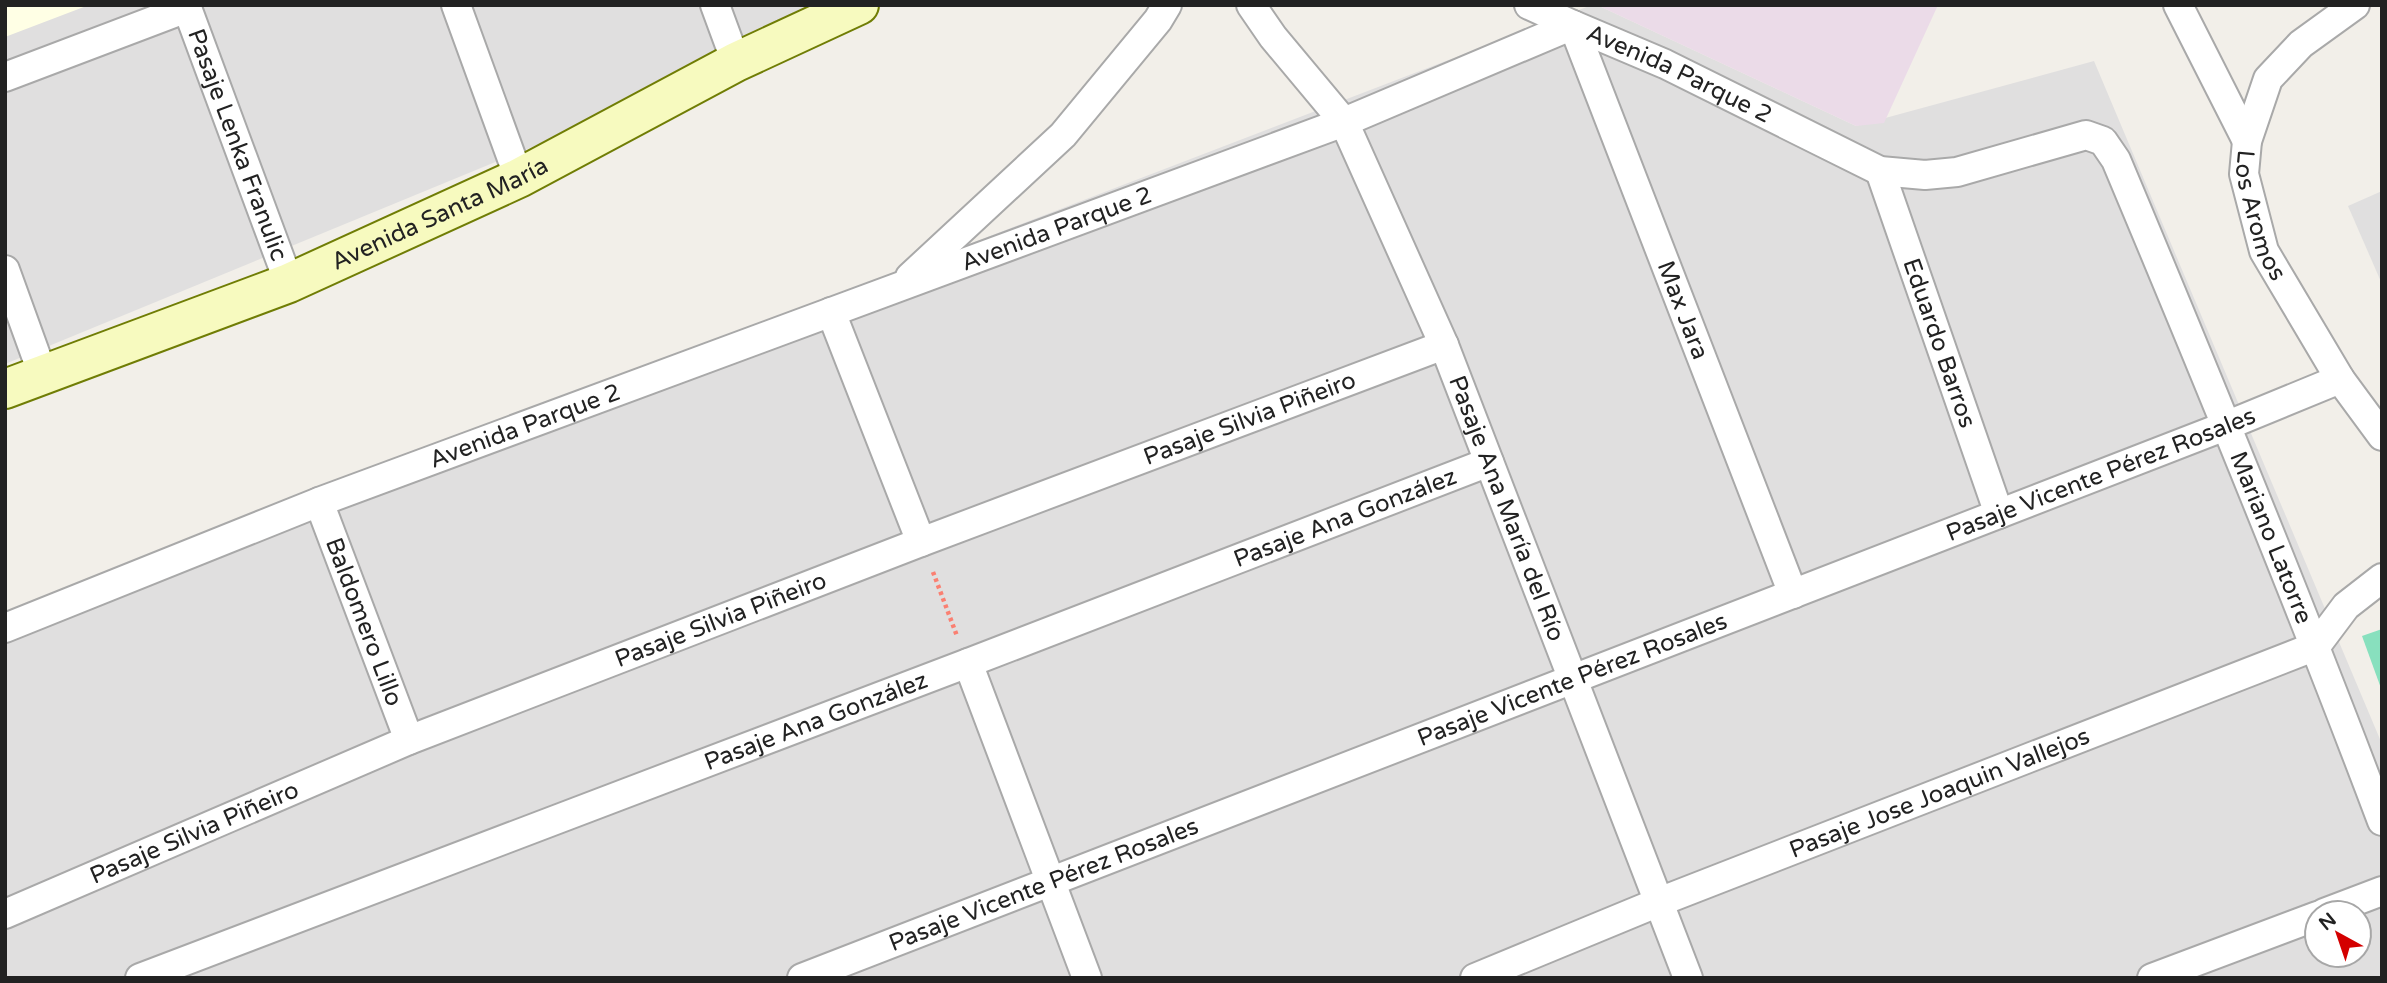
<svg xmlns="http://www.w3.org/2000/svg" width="2387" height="983" font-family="'Varela Round',sans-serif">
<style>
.residential{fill:#e0dfdf;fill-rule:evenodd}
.industrial{fill:#ebdbe8}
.education{fill:#ffffe5}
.pitch{fill:#88e0be}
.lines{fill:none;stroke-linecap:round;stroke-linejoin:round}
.street-casing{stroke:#a9a9a9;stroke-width:32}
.secondary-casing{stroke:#707d05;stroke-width:42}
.path{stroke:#fa8072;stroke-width:4.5;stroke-dasharray:3.5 3.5;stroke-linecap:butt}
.street{stroke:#fff;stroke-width:28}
.secondary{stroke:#f7fabf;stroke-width:38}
.labels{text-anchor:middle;stroke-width:6;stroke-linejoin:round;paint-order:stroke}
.street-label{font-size:24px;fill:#222;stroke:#fff}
</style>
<rect width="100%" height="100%" fill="#f2efe9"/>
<g class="residential">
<polygon points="5,5 860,5 821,28 5,364"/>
<path d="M 1592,5 L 1597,5 L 1856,126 L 2094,61 L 2382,744 L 2382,978 L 5,978 L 5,614 ZM 2317,913 L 2359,913 L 2359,955 L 2317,955 Z"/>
<polygon points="2382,191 2382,284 2348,206"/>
</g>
<polygon class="industrial" points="1597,5 1938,5 1884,123 1856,126"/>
<polygon class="education" points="5,5 89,5 5,37"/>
<polygon class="pitch" points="2382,629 2382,691 2362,636"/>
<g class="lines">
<defs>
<g id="street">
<path id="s1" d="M 186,5 L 289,283"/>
<polyline points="456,5 519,178"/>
<polyline points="715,5 736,62"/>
<path id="s2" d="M 1251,5 L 1273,37 L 1344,122 L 1444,345 L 1688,978"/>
<path id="s3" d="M 1529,5 L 1573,25 L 1793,594"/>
<polyline points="2178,5 2247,141"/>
<path id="s4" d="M 2355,5 L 2301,44 L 2268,79 L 2247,141 L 2244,174 L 2264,251 L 2340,379 L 2382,436"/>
<polyline points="5,77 187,8"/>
<path id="s5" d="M 1880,171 L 1999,514"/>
<polyline points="5,270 43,375"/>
<polyline points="910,277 1063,135 1158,20 1167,5"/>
<polyline points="831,312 921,542"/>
<path id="s6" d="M 319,502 L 409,740"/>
<path id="s7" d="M 5,628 L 319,502 L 1344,122 L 1573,25 L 1665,64 L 1880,171 L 1925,175 L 1957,172 L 2086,135 L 2103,141 L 2116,160 C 2208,379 2298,598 2382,821"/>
<polyline points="968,663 1087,978"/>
<polyline points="2324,913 2382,891"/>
<path id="s8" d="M 5,914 L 409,740 L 921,542 L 1444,345"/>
<path id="s9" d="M 140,978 L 968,663 L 1489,462"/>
<path id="s10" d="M 802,978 L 2228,425 L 2340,379"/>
<path id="s11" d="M 1475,978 L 1659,902 L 2316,646 L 2346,606 L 2382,578"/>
<polyline points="2152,978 2317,916"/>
</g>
<g id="secondary">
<path id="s12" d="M 5,389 L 289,283 L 519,178 L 736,62 L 859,5"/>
</g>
</defs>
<use href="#street" class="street-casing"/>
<use href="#secondary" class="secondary-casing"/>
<polyline class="path" points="933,572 957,636"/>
<use href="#street" class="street"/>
<use href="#secondary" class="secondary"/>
</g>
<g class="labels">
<g class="street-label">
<text dy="8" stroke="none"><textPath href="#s7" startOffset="1797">Avenida Parque 2</textPath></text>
<text dy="8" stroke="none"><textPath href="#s1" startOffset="149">Pasaje Lenka Franulic</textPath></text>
<text dy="8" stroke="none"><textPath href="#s12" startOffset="469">Avenida Santa María</textPath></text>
<text dy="8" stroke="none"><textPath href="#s4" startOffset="257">Los Aromos</textPath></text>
<text dy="8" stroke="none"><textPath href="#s7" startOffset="1125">Avenida Parque 2</textPath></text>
<text dy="8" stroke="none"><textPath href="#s3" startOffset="354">Max Jara</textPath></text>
<text dy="8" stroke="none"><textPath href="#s5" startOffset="182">Eduardo Barros</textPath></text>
<text dy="8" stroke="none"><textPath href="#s8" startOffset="1340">Pasaje Silvia Piñeiro</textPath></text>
<text dy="8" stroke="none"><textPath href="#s7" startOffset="558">Avenida Parque 2</textPath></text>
<text dy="8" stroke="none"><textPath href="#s10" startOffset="1393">Pasaje Vicente Pérez Rosales</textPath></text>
<text dy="8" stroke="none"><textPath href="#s2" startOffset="569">Pasaje Ana María del Río</textPath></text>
<text dy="8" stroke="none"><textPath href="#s9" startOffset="1290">Pasaje Ana González</textPath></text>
<text dy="8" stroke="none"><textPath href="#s7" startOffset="2681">Mariano Latorre</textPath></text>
<text dy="8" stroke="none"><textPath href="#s8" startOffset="774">Pasaje Silvia Piñeiro</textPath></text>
<text dy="8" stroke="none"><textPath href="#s6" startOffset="128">Baldomero Lillo</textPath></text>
<text dy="8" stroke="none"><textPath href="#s10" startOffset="826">Pasaje Vicente Pérez Rosales</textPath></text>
<text dy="8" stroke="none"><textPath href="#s9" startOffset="723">Pasaje Ana González</textPath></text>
<text dy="8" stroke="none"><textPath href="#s11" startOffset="500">Pasaje Jose Joaquin Vallejos</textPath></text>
<text dy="8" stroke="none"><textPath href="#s8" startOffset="206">Pasaje Silvia Piñeiro</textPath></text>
<text dy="8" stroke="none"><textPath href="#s10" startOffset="259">Pasaje Vicente Pérez Rosales</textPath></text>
</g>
</g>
<rect width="2387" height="983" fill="none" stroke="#222222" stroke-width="14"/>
<g transform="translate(2338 934) rotate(320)"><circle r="33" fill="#ffffff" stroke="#a7a7a7" stroke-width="2"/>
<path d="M0-5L12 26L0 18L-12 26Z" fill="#d40000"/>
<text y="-10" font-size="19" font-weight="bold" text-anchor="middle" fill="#222222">N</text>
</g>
</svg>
